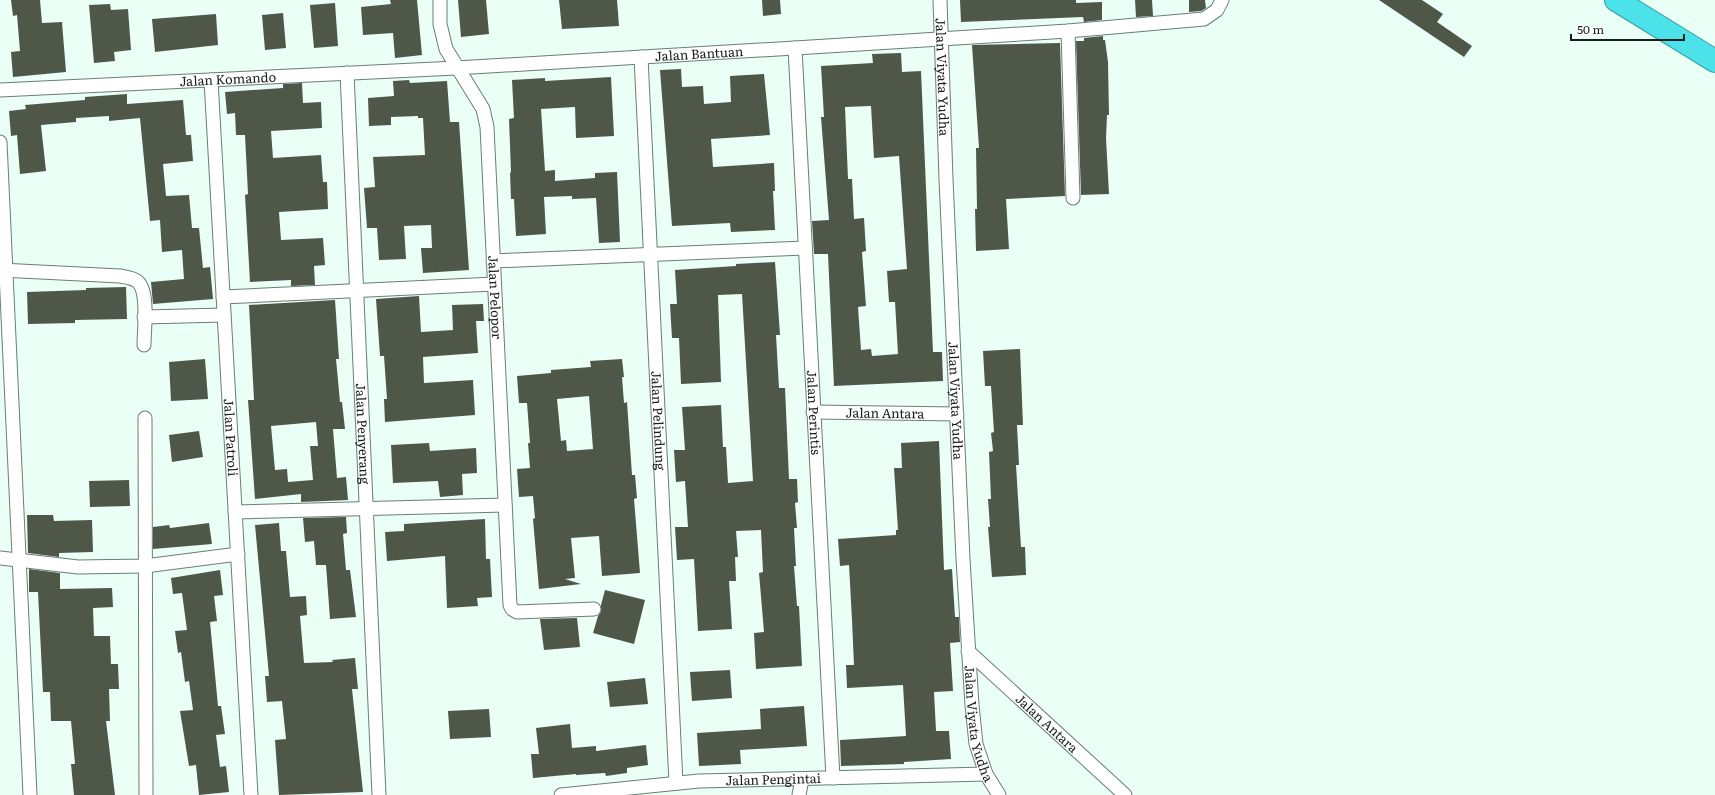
<svg xmlns="http://www.w3.org/2000/svg" width="1715" height="795" font-family="Literata,serif">
<style>
.building{fill:#4f5749;fill-rule:evenodd}
.lines{fill:none;stroke-linecap:round;stroke-linejoin:round}
.street-casing{stroke:#6b7d75;stroke-width:15}
.highway-casing{stroke:#399da1;stroke-width:24}
.street{stroke:#fff;stroke-width:13}
.highway{stroke:#4be2e9;stroke-width:22}
.labels{text-anchor:middle;stroke-width:4;stroke-linejoin:round;paint-order:stroke}
.street-label{font-size:13px;fill:#171e1b;stroke:#fff}
</style>
<rect width="100%" height="100%" fill="#eafff5"/>
<g class="building">
<polygon points="11,0 40,0 42,23 62,22 66,72 13,77 11,52 20,51 17,15 13,16"/>
<polygon points="390,0 417,0 422,55 395,58 393,33 363,35 361,7 391,4"/>
<polygon points="458,0 486,0 489,34 461,37"/>
<polygon points="559,0 617,0 619,26 562,29"/>
<polygon points="762,0 780,0 781,14 763,16"/>
<polygon points="960,0 1076,0 1076,3 1102,2 1102,20 1084,22 1083,17 961,22"/>
<polygon points="1135,0 1152,0 1153,16 1136,17"/>
<polygon points="1189,0 1205,0 1206,8 1201,11 1189,12"/>
<polygon points="1379,0 1422,0 1443,14 1437,22 1472,46 1464,57"/>
<polygon points="335,3 338,46 314,48 310,5"/>
<polygon points="110,4 111,10 128,9 131,50 114,52 115,61 94,63 89,5"/>
<polygon points="283,13 286,48 265,50 262,15"/>
<polygon points="216,14 218,45 155,52 152,19"/>
<polygon points="1103,36 1103,40 1105,40 1108,62 1109,115 1107,115 1106,138 1109,194 1081,195 1076,41 1084,41 1084,38"/>
<polygon points="1060,43 1065,196 1006,199 1009,249 976,251 975,209 977,209 976,148 979,148 972,45"/>
<path d="M 901,53 L 902,72 L 921,71 L 933,352 L 942,352 L 943,381 L 834,386 L 828,254 L 814,254 L 812,221 L 829,220 L 821,117 L 824,117 L 821,66 L 873,63 L 872,54 ZM 871,106 L 874,158 L 899,156 L 907,269 L 887,271 L 889,302 L 895,302 L 898,354 L 872,356 L 871,349 L 861,350 L 858,307 L 866,306 L 862,252 L 866,251 L 864,218 L 854,219 L 852,179 L 848,179 L 845,107 Z"/>
<polygon points="681,69 682,87 703,86 704,104 731,102 730,76 764,74 770,135 711,139 713,167 774,163 775,191 773,191 775,230 731,232 730,223 672,226 660,70"/>
<polygon points="611,77 614,136 576,138 575,107 541,109 545,171 555,170 555,181 595,178 595,173 617,172 620,242 599,243 596,198 572,199 572,196 544,197 546,234 516,236 514,199 511,199 510,173 511,172 509,119 514,118 512,80 545,78 545,81"/>
<polygon points="409,80 410,83 447,81 450,122 459,122 469,270 423,273 421,248 432,248 431,225 404,226 406,259 379,260 377,228 367,228 364,188 375,187 373,157 425,155 423,118 418,118 418,116 391,117 391,125 369,126 368,98 394,96 393,81"/>
<polygon points="302,83 303,103 321,102 322,128 271,131 273,158 321,155 323,182 327,182 328,209 279,212 281,240 323,238 325,265 314,266 315,285 291,286 291,280 250,282 245,195 248,194 245,135 236,135 235,113 227,114 225,92 283,88 283,84"/>
<polygon points="127,94 127,104 183,100 186,135 191,135 193,161 163,164 166,196 189,195 192,228 199,228 203,268 210,267 213,299 153,304 151,282 184,279 182,250 162,252 160,220 150,221 140,118 109,121 109,116 76,118 76,122 41,125 46,171 20,174 17,135 11,136 9,111 26,109 25,105 85,100 85,97"/>
<polygon points="775,262 780,335 776,335 779,388 785,388 789,479 797,479 798,502 795,503 797,528 794,528 796,566 794,566 797,606 799,606 802,666 756,669 754,633 764,632 759,573 763,572 761,530 736,531 738,557 735,557 736,581 729,581 732,629 698,631 694,559 677,560 675,527 688,527 685,481 676,482 674,450 685,450 682,407 721,405 723,447 726,447 728,483 753,481 742,294 718,295 721,382 681,384 679,338 672,338 670,304 677,304 675,270 736,266 736,264"/>
<polygon points="126,287 127,319 75,320 75,323 28,324 27,292 86,290 86,288"/>
<polygon points="419,296 421,332 453,330 452,305 483,304 484,321 476,321 478,353 423,357 424,383 473,380 475,415 385,422 384,399 387,399 384,356 380,356 376,299"/>
<path d="M 335,300 L 339,359 L 336,359 L 340,402 L 342,402 L 345,429 L 333,429 L 337,478 L 346,477 L 348,500 L 301,502 L 301,494 L 255,499 L 248,400 L 254,400 L 249,305 ZM 316,422 L 318,446 L 310,446 L 313,480 L 288,482 L 287,469 L 275,470 L 271,426 Z"/>
<polygon points="1020,349 1023,425 1017,425 1019,465 1016,465 1021,547 1025,547 1026,575 992,577 988,527 990,527 988,499 991,499 989,452 993,451 991,433 994,432 991,386 985,386 983,351"/>
<polygon points="205,359 208,399 171,401 169,362"/>
<path d="M 622,359 L 624,377 L 622,377 L 624,403 L 627,402 L 632,475 L 635,475 L 637,498 L 634,499 L 640,573 L 602,576 L 599,536 L 571,538 L 575,578 L 565,579 L 581,584 L 539,589 L 533,519 L 535,518 L 533,496 L 519,497 L 517,469 L 530,468 L 528,443 L 530,443 L 527,403 L 519,403 L 517,376 L 551,373 L 551,370 L 591,367 L 590,361 ZM 589,396 L 593,449 L 567,451 L 566,440 L 561,441 L 557,399 Z"/>
<polygon points="199,431 203,457 172,462 169,435"/>
<polygon points="939,441 944,570 952,569 955,617 959,617 960,642 950,643 953,691 934,692 936,731 949,731 951,759 904,762 904,764 841,766 840,740 906,736 903,685 847,688 846,665 854,665 852,620 849,565 840,566 838,539 896,535 896,530 898,530 894,468 902,468 901,443"/>
<polygon points="429,443 430,451 476,448 477,473 462,474 463,495 440,497 438,481 393,483 391,445"/>
<polygon points="129,480 130,506 90,507 89,481"/>
<polygon points="27,515 53,515 54,521 92,520 93,552 59,553 59,557 28,553"/>
<polygon points="346,517 347,533 343,534 346,570 350,570 356,617 330,619 326,565 316,565 314,541 305,542 303,518"/>
<polygon points="485,519 486,559 490,559 492,597 477,598 478,606 447,608 445,556 387,561 385,532 404,531 404,524"/>
<polygon points="209,523 212,544 153,549 153,527 169,525 170,528"/>
<polygon points="279,523 281,551 286,551 290,597 306,596 307,615 300,616 304,663 333,662 332,660 355,658 358,689 352,689 363,792 279,795 275,740 286,739 282,701 267,702 265,676 269,676 255,525"/>
<polygon points="29,569 60,573 60,589 112,588 113,607 93,608 94,636 110,636 111,664 118,664 119,689 109,689 110,721 106,721 115,795 74,795 71,764 75,764 71,721 51,721 50,692 43,692 38,592 29,592"/>
<polygon points="220,570 223,595 214,596 217,621 210,622 218,706 221,706 225,734 216,735 220,767 226,766 229,792 199,795 196,765 189,766 180,711 193,710 189,681 185,682 181,652 178,653 175,631 187,630 182,593 173,594 171,578"/>
<polygon points="605,590 645,600 634,644 593,633 598,616 601,612 601,605"/>
<polygon points="577,618 580,647 544,650 540,619"/>
<polygon points="730,670 732,698 692,701 690,672"/>
<polygon points="645,678 648,704 610,707 607,682"/>
<polygon points="804,706 807,746 740,750 741,764 699,766 697,733 761,729 760,709"/>
<polygon points="489,709 491,737 450,739 448,711"/>
<polygon points="570,724 572,748 596,746 596,751 646,745 648,765 627,768 627,773 606,776 605,773 576,775 576,774 533,778 531,754 539,754 536,728"/>
</g>
<g class="lines">
<defs>
<g id="street">
<path id="s1" d="M 440,0 L 440,24 L 446,49 L 483,109 L 487,127 L 510,605 L 512,609 L 517,612 L 594,609"/>
<path id="s2" d="M 940,0 L 946,179 L 963,559 L 972,705 L 976,744 L 986,774 L 999,795"/>
<polyline points="1068,31 1073,198"/>
<path id="s3" d="M 795,48 L 833,778"/>
<path id="s4" d="M 641,57 L 676,783"/>
<path id="s5" d="M 347,73 L 379,795"/>
<path id="s6" d="M 211,80 L 251,795"/>
<path id="s7" d="M 0,90 L 456,68 L 795,48 L 1068,31 L 1204,19 L 1217,10 L 1222,0"/>
<polyline points="0,142 30,795"/>
<polyline points="493,261 805,248"/>
<path d="M 0,270 L 120,276 C 126,277 134,278 138,282 C 149,292 144,331 144,345"/>
<polyline points="223,297 494,284"/>
<polyline points="144,317 224,315"/>
<path id="s8" d="M 813,412 L 957,414"/>
<polyline points="145,418 146,795"/>
<polyline points="235,512 505,505"/>
<polyline points="0,558 78,567 145,566 238,554"/>
<path id="s9" d="M 968,651 L 1125,795"/>
<path id="s10" d="M 561,795 L 699,781 L 986,774"/>
<polyline points="799,795 802,779"/>
</g>
<polyline id="highway" points="1616,0 1715,61"/>
</defs>
<use href="#street" class="street-casing"/>
<use href="#highway" class="highway-casing"/>
<use href="#street" class="street"/>
<use href="#highway" class="highway"/>
</g>
<g class="labels">
<g class="street-label">
<text dy="5" stroke="none"><textPath href="#s7" startOffset="700">Jalan Bantuan</textPath></text>
<text dy="5" stroke="none"><textPath href="#s2" startOffset="77">Jalan Viyata Yudha</textPath></text>
<text dy="5" stroke="none"><textPath href="#s7" startOffset="228">Jalan Komando</textPath></text>
<text dy="5" stroke="none"><textPath href="#s1" startOffset="309">Jalan Pelopor</textPath></text>
<text dy="5" stroke="none"><textPath href="#s2" startOffset="401">Jalan Viyata Yudha</textPath></text>
<text dy="5" stroke="none"><textPath href="#s3" startOffset="365">Jalan Perintis</textPath></text>
<text dy="5" stroke="none"><textPath href="#s8" startOffset="72">Jalan Antara</textPath></text>
<text dy="5" stroke="none"><textPath href="#s4" startOffset="364">Jalan Pelindung</textPath></text>
<text dy="5" stroke="none"><textPath href="#s5" startOffset="361">Jalan Penyerang</textPath></text>
<text dy="5" stroke="none"><textPath href="#s6" startOffset="358">Jalan Patroli</textPath></text>
<text dy="5" stroke="none"><textPath href="#s2" startOffset="725">Jalan Viyata Yudha</textPath></text>
<text dy="5" stroke="none"><textPath href="#s9" startOffset="107">Jalan Antara</textPath></text>
<text dy="5" stroke="none"><textPath href="#s10" startOffset="213">Jalan Pengintai</textPath></text>
</g>
</g>
<path d="M1571 34v6h113v-6" fill="none" stroke="#171e1b" stroke-width="2"/>
<text x="1577" y="34" font-size="12" fill="#171e1b" stroke="#ffffff" stroke-width="3" paint-order="stroke">50 m</text>
</svg>
